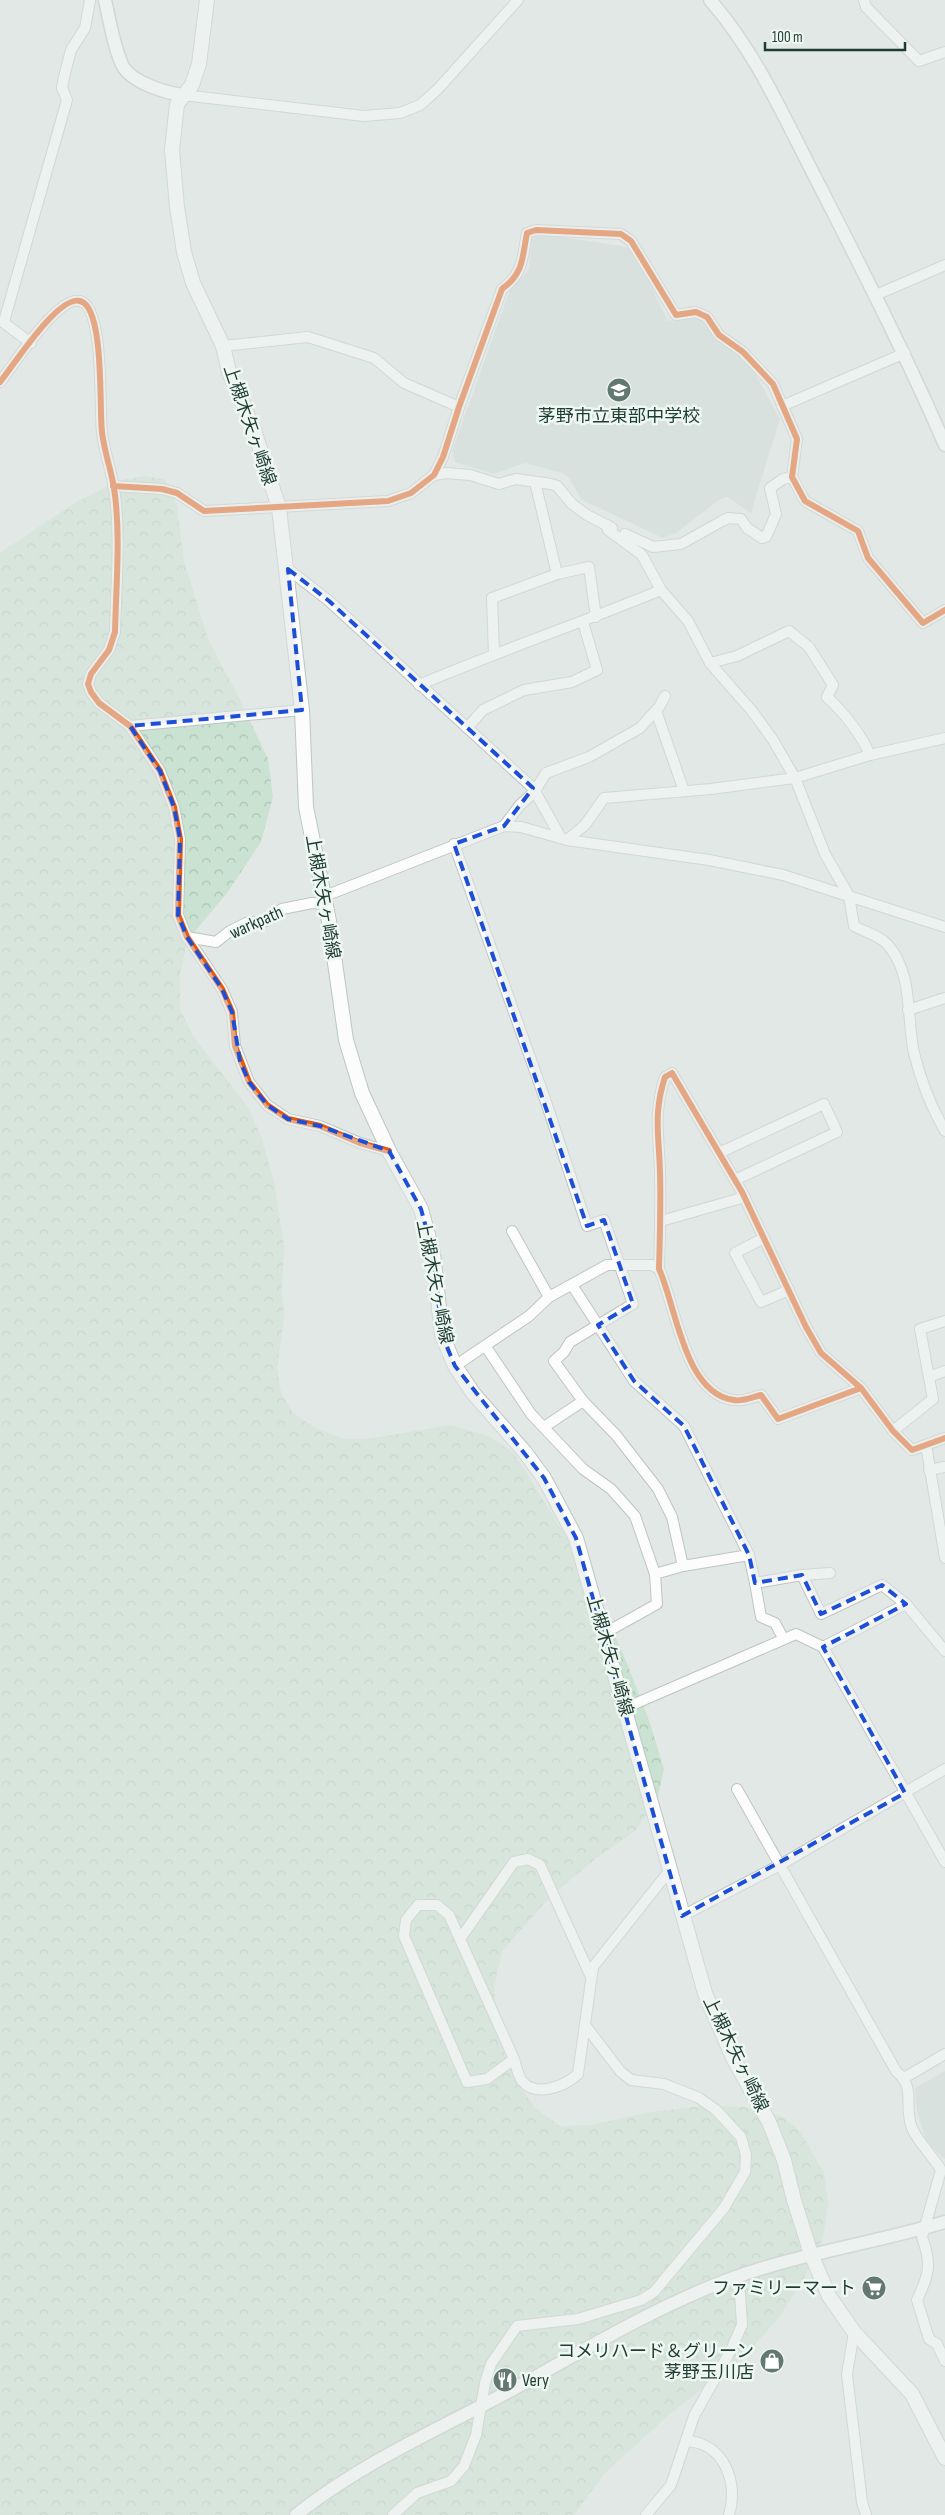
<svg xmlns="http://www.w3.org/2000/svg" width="945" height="2515" font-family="'Sofia Sans Condensed','Noto Sans JP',sans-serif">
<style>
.built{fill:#cfdad5}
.forest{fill:url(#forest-crowns)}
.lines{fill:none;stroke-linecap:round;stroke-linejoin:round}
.minor-casing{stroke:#bfc5c2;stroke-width:12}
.tertiary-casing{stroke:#bfc5c2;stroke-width:15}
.secondary-casing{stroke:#bdc6c2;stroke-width:16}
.minor{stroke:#fbfcfb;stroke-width:10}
.tertiary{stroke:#fbfcfb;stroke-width:12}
.secondary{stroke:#fbfcfb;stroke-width:14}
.cycleway-casing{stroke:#eff7f3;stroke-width:9}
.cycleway{stroke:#e8590c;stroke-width:6}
.marked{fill:none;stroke:#1d4ed8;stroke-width:4;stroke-dasharray:10 6;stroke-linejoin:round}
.labels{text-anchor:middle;stroke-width:5;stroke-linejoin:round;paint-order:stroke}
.poi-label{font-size:18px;fill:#1f3c33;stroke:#eff7f3;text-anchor:end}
.street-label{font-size:18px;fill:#1f3c33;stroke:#eff7f3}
</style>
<defs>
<pattern id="forest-crowns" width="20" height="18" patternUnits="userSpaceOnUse" patternTransform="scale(1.25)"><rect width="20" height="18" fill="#cae2d1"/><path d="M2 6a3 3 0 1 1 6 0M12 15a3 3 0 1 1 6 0" fill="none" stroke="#adc3b4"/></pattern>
</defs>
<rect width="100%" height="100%" fill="#e2e8e5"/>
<g class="built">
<polygon points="543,234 627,247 635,254 668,321 695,315 704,320 716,340 749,362 780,419 751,513 727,497 719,500 676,533 663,538 582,500 569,478 562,473 525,463 494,474 455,462 452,451 510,290 529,270 532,240 536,235"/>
<polygon points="945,2071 945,2159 931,2147 925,2137 917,2111 915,2088"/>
</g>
<polygon class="forest" points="145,476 166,480 177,507 184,561 208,639 241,702 268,759 273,797 261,842 227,893 187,941 180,974 180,1009 193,1036 247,1106 261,1136 274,1181 284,1246 282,1289 284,1317 277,1368 281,1393 293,1413 315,1428 345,1439 367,1439 451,1425 488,1436 513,1452 587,1570 628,1666 650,1723 664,1769 657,1800 636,1830 595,1859 550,1897 502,1951 494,1987 499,2042 518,2083 535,2108 560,2126 590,2125 651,2112 703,2106 744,2107 783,2117 800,2131 824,2173 828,2203 823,2238 804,2278 778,2319 741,2359 671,2413 604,2474 574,2515 0,2515 0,553 73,504 118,481"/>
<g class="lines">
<defs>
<g id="minor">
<polyline points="864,0 866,7 919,61 945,52"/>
<polyline points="183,95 364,116 400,113 420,105 437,90 518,0"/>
<polyline points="876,295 945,265"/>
<polyline points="31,343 4,323 5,318 67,100 62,88 64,77 71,50 85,28 90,0"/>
<polyline points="223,346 308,337 374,358 404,383 459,407"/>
<path d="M 0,382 C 14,365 58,295 80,301 C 105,307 99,410 102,432 C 104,451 111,469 114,488 C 121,533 116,586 115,632 L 109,650 L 91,674 L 88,684 L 91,692 L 99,703 L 130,726 L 160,771 L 174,807 L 180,839 L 178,915 L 187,937 L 222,989 L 232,1012 L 235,1046 L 249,1082 L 267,1105 L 288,1119 L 320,1126 L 360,1143 L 389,1151"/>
<polyline points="782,406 905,353"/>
<polyline points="434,475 447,473 470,475 499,484 516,479 551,484 557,486 572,504 587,515 612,528"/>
<polyline points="535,482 557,574"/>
<path d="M 113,486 L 162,489 L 177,493 L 204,511 L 388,501 L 411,493 L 434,475 L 443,457 L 459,407 L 502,289 C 524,273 522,258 527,233 L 536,230 L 621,234 L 631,241 L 676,315 L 696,312 L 707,317 L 719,335 L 743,352 L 773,384 L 797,439 L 792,477 L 805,501 L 858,531 L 868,558 L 923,623 L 945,610"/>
<path d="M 607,525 L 608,530 L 642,555 L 661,590 L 688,621 L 710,663 L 752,711 L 773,740 L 795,778 L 825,854 L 849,896 L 854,926 C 863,931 880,936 887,944 C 914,974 906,1017 914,1053 C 921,1081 931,1107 945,1131"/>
<polyline points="625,534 653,547 681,544 722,521 728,518 741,519 747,528 762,538 766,537 776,514 770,488 783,479 792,477"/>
<polyline points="288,569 329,601 533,788 561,838"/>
<polyline points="494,653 492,598 557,574 589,567 596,617"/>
<path d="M 710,663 L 737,656 L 789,631 L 809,647 L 833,685 L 827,697 C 845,714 860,732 870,755"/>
<path d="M 419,685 C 499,651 581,623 661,590"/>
<polyline points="656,711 684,791"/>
<polyline points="130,726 302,710"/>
<polyline points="467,728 483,710 524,690 572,682 597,670 583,622"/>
<polyline points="504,826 520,805 535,791 546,773 589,757 640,728 659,707 665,696"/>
<polyline points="567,840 585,825 604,798 711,789 795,778 870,755 945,738"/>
<polyline points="454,844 546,1102 587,1226 604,1220 633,1304 570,1342 564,1352 554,1361 583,1401"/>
<polyline points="325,896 504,826 521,827 567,840 709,860 783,875 945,927"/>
<polyline points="187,937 216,942 230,931 246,923 266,921 282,909 312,903 326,904"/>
<polyline points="908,1010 945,998"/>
<polyline points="719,1153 824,1104 837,1132 735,1180"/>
<polyline points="661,1221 745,1197"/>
<polyline points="512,1231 549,1297"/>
<polyline points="764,1238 735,1253 761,1302 789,1290"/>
<polyline points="572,1285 634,1381 684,1426 749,1555 683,1566 655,1574"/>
<polyline points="486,1347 531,1414 583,1469 611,1489 635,1516 655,1574 657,1604 603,1634"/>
<polyline points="455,1366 529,1316 549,1297 607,1265 652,1265 659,1269"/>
<polyline points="929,1377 945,1371"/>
<path d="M 861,1388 L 778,1419 L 761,1395 C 753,1397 742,1402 734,1400 C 684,1394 676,1305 659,1269 C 660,1236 661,1204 660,1172 C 659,1135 653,1114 665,1077 L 672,1073 L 742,1192 L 806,1327 L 821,1353 L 861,1388 L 893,1431 L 912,1450 L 945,1438"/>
<polyline points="544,1427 583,1401 616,1435 658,1489 672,1517 683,1566"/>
<polyline points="893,1431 933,1399 920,1329 945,1321"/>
<polyline points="926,1445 945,1558"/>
<polyline points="929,1470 945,1467"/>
<polyline points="749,1555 755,1583 802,1575 821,1614 882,1585 906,1604"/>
<polyline points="802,1575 830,1573"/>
<polyline points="755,1583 761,1617 775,1623 783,1638"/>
<polyline points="823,1647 906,1604 945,1651"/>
<polyline points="625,1708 796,1634 823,1647 945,1862"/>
<path d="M 737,1789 L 896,2071 C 917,2089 903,2106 912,2128 C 919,2144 933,2156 941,2170 L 922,2237 C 932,2264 929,2275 917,2300 L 929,2339 L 937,2344 L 945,2361"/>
<polyline points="682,1916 780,1865 945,1769"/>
<polyline points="460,1939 514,1862 528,1859 540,1865 591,1977"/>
<path d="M 514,2059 L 487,2079 L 467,2082 L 404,1936 L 406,1920 L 418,1905 L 437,1905 L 449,1915 L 514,2059 C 516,2065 518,2076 522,2081 C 536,2098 565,2086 578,2074 L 593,1967 L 670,1870"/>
<polyline points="904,2078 945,2054"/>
<polyline points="854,2332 847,2374 862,2502 866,2515"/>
<path d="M 687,2441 C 724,2443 739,2483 729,2515"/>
<polyline points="393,2515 417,2493 451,2481 464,2466 476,2435 485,2383 491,2364 517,2326 578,2319 641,2300 654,2292 724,2208 745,2172 746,2155 741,2137 716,2110 699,2098 664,2084 631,2080 620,2071 585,2025"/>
<polyline points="646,2515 671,2485 694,2416 731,2350 742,2325 740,2293 733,2278"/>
</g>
<g id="tertiary">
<path d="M 105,0 C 109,18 115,53 124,68 C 134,83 166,93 183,95"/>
<path d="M 710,0 C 755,51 783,115 814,175 C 860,265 905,353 945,445"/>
<path d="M 296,2515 C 360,2464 436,2430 508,2392 C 581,2352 654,2307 733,2278 C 802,2253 875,2243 945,2222"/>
</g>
<polyline id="secondary" points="207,0 199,64 192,85 177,104 172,150 177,207 184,252 193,283 223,346 229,372 254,430 279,508 302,710 306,807 329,921 346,1040 362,1093 389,1151 421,1209 433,1253 442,1335 455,1366 473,1393 524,1451 544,1478 576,1538 705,1993 733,2058 769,2122 784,2160 794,2200 811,2254 829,2296 854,2332 912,2394 945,2458"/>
</defs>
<use href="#minor" class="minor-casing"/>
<use href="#tertiary" class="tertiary-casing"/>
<use href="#secondary" class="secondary-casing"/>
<use href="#minor" class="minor"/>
<use href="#tertiary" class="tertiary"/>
<use href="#secondary" class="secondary"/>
<defs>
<g id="cycleway">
<path d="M 0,382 C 14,365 58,295 80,301 C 105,307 99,410 102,432 C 104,451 111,469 114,488 C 121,533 116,586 115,632 L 109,650 L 91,674 L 88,684 L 91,692 L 99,703 L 130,726 L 160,771 L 174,807 L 180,839 L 178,915 L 187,937 L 222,989 L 232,1012 L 235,1046 L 249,1082 L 267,1105 L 288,1119 L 320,1126 L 360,1143 L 389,1151"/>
<path d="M 113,486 L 162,489 L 177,493 L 204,511 L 388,501 L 411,493 L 434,475 L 443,457 L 459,407 L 502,289 C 524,273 522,258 527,233 L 536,230 L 621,234 L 631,241 L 676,315 L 696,312 L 707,317 L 719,335 L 743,352 L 773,384 L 797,439 L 792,477 L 805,501 L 858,531 L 868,558 L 923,623 L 945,610"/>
<path d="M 861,1388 L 778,1419 L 761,1395 C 753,1397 742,1402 734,1400 C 684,1394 676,1305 659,1269 C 660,1236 661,1204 660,1172 C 659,1135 653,1114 665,1077 L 672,1073 L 742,1192 L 806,1327 L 821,1353 L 861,1388 L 893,1431 L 912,1450 L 945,1438"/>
</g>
</defs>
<use href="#cycleway" class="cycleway-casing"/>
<use href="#cycleway" class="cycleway"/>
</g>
<path d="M0 0H945V2515H0ZM 288,569 L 329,601 L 533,788 L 504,826 L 454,844 L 587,1226 L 604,1220 L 633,1304 L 598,1325 L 634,1381 L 684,1426 L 749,1555 L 755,1583 L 802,1575 L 821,1614 L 882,1585 L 906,1604 L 823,1647 L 905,1793 L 682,1916 L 576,1538 L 544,1478 L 455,1366 L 442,1335 L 433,1253 L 421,1209 L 389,1151 L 320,1126 L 288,1119 L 267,1105 L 249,1082 L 240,1061 L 232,1012 L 222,989 L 187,937 L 178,915 L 180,839 L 174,807 L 160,771 L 130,726 L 302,710 Z" fill="#e2e8e5" fill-opacity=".55" fill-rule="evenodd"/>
<path class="marked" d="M 288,569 L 329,601 L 533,788 L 504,826 L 454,844 L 587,1226 L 604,1220 L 633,1304 L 598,1325 L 634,1381 L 684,1426 L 749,1555 L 755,1583 L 802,1575 L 821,1614 L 882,1585 L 906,1604 L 823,1647 L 905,1793 L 682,1916 L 576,1538 L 544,1478 L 455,1366 L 442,1335 L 433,1253 L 421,1209 L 389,1151 L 320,1126 L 288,1119 L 267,1105 L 249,1082 L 240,1061 L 232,1012 L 222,989 L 187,937 L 178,915 L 180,839 L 174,807 L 160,771 L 130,726 L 302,710 Z"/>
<defs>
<symbol id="school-disc" viewBox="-11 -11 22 22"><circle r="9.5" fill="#637871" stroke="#eff7f3"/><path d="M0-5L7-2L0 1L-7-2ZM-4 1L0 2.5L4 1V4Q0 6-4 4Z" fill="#fff"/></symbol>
<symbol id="supermarket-disc" viewBox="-11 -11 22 22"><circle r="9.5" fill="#637871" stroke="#eff7f3"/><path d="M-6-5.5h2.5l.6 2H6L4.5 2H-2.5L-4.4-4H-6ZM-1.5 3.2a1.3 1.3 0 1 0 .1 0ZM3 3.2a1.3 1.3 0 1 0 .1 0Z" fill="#fff"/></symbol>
<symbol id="shop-disc" viewBox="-11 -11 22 22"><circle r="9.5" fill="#637871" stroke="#eff7f3"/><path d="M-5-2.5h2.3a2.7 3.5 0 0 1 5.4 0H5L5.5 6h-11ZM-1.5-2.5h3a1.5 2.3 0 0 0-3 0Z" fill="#fff"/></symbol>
<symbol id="restaurant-disc" viewBox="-11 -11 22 22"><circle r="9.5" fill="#637871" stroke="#eff7f3"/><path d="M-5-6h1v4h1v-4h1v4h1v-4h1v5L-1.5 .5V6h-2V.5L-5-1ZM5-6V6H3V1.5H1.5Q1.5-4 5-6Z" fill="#fff"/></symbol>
</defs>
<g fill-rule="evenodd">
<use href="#school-disc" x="605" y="376" width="28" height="28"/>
<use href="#supermarket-disc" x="860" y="2274" width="28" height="28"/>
<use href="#shop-disc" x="758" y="2347" width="28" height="28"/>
<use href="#restaurant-disc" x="491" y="2366" width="28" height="28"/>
</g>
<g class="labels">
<g class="poi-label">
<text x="619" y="422" text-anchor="middle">茅野市立東部中学校</text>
<text x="856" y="2294">ファミリーマート</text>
<text x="754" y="2357">コメリハード＆グリーン<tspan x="754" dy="21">茅野玉川店</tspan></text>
<text x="522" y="2386" text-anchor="start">Very</text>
</g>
<g class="street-label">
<text transform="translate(250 425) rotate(71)" y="6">上槻木矢ヶ崎線</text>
<text transform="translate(323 897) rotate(80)" y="6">上槻木矢ヶ崎線</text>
<text transform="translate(256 922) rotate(-24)" y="6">warkpath</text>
<text transform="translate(435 1282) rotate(79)" y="6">上槻木矢ヶ崎線</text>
<text transform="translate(610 1655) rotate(74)" y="6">上槻木矢ヶ崎線</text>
<text transform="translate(736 2054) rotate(64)" y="6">上槻木矢ヶ崎線</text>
</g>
</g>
<path d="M765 42v8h140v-8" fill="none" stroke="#1f3c33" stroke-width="2.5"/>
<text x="772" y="42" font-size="15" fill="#1f3c33" stroke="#eff7f3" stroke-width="4" paint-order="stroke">100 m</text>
</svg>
